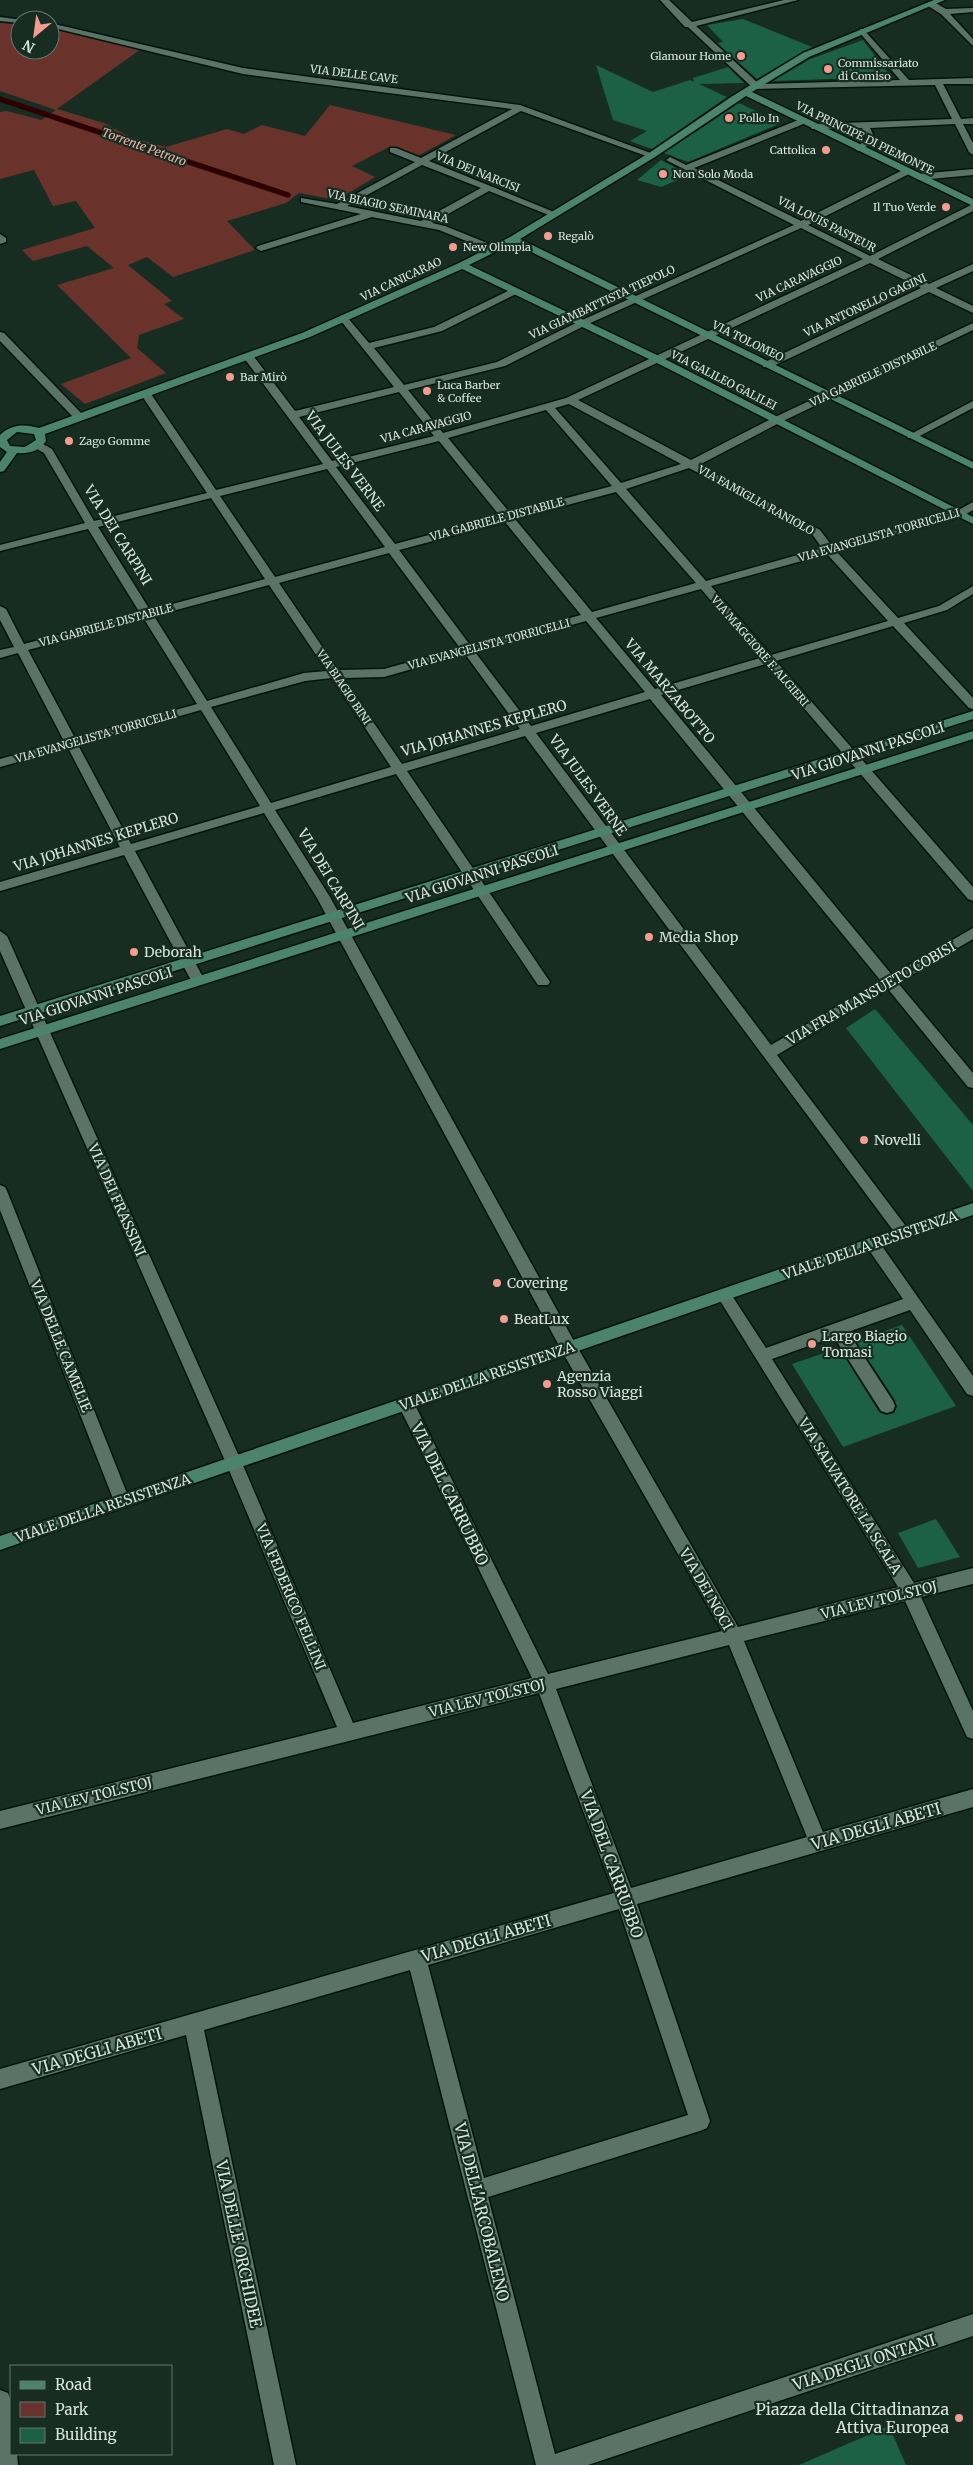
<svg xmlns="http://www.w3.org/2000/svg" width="973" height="2465" font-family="Merriweather,serif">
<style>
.green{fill:#69332c}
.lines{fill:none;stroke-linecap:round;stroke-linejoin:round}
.stream{stroke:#2d0000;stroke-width:5.5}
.building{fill:#1c6145}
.street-casing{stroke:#02150c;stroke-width:3}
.secondary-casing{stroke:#02150c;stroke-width:3}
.street{fill:#5b7367;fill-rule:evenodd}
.secondary{fill:#4c836c;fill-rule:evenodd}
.poi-dot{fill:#f59c90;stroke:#172d22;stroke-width:2}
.labels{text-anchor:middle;stroke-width:4.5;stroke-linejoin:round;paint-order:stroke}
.far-poi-label{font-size:11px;fill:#d8e5de;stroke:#172d22;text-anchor:start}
.far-street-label{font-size:11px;fill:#d8e5de;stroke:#172d22}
.far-water-label{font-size:12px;font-style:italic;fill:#f5b2a9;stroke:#172d22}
.street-label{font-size:14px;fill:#d8e5de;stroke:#172d22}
.poi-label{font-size:14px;fill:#d8e5de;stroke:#172d22;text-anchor:start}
.near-street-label{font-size:16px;fill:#d8e5de;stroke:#172d22}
.near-poi-label{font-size:16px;fill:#d8e5de;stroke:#172d22;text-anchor:end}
</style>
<rect width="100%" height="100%" fill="#172d22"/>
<polygon class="green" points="0,23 20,24 20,50 50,50 50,27 141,49 57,109 104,123 130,137 166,147 227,129 244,134 262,125 305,136 330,105 456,135 416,157 389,147 352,166 375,177 337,200 299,193 286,203 227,221 255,250 173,277 147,257 128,265 172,301 164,304 184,319 139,335 137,348 166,373 85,404 61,384 131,358 57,285 114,268 87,246 33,261 22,250 95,228 76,201 53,206 34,170 0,179 0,112 7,111 41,120 56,110 0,91"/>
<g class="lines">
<polyline class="stream" points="0,99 288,195"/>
</g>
<g class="building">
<polygon points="743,19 812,47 757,79 717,43 723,42 707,25"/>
<polygon points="863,40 891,77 773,81 810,59"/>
<polygon points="596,65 653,92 690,80 694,82 693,78 728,67 744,83 699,84 727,97 652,149 630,141 647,131 613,120"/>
<polygon points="739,103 781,123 688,162 664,153"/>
<polygon points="661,160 689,175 661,187 637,180"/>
<polygon points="875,1009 973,1125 973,1191 846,1028"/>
<polygon points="902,1325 956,1406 843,1447 792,1364 839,1348 879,1412 886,1415 894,1413 897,1407 895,1400 856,1341"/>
<polygon points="936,1519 960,1557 918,1568 898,1533"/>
<polygon points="889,2426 906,2465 799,2465"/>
</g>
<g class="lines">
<defs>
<g id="street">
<polygon points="660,0 669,0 692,22 784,0 798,0 696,26 759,84 900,80 860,33 860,29 863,29 909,80 973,78 973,84 943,84 961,119 973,118 973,124 963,124 973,143 973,155 969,152 955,124 870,128 876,141 858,151 854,148 867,140 862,128 812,129 811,127 815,124 952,119 935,85 754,89 688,27 685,27"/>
<polygon points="928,2 934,2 946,9 973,8 973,12 950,14 973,39 973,46 941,14 928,6"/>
<polygon points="0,17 23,20 20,20 20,23 0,21"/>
<path d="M 50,23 L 243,68 L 520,105 L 656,155 L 649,157 L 521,111 L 429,161 L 559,214 L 551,216 L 489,191 L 432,223 L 445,226 L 497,247 L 497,251 L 491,251 L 439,230 L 372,217 L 261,251 L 256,248 L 258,246 L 361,214 L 301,202 L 301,198 L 337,204 L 415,162 L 390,152 L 390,148 L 396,148 L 421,158 L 512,109 L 243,74 L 50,27 ZM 422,165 L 481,188 L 421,221 L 347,206 Z"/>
<path d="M 803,118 L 806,119 L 806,123 L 694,168 L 801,221 L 905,169 L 911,169 L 911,173 L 808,225 L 870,256 L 973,204 L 973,211 L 878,259 L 929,284 L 973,264 L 973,271 L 936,288 L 973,306 L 973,313 L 929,292 L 771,367 L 763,367 L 763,363 L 921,288 L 870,263 L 578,400 L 691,460 L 771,419 L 973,323 L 973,330 L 779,423 L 699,465 L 820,530 L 832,546 L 955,512 L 973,502 L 973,510 L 963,516 L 836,551 L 898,618 L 939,606 L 973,586 L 973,594 L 947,610 L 904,623 L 973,698 L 973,709 L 969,708 L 893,626 L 776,661 L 973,887 L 973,901 L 968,899 L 766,664 L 661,695 L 892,975 L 973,928 L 973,939 L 898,983 L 973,1073 L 973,1088 L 968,1087 L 888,989 L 777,1055 L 908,1229 L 911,1233 L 908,1237 L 903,1239 L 898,1237 L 525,736 L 407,771 L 548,979 L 550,982 L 548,985 L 538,985 L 396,774 L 275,810 L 330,897 L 575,1343 L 738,1627 L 898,1587 L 719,1299 L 716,1295 L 719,1291 L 724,1289 L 729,1291 L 766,1348 L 903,1299 L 864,1243 L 867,1239 L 872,1237 L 877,1239 L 973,1376 L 973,1396 L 967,1394 L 910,1310 L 848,1332 L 893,1401 L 895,1406 L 893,1411 L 887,1413 L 881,1411 L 834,1337 L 772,1359 L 914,1583 L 973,1568 L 973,1584 L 921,1597 L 973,1711 L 973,1739 L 967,1737 L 905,1601 L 744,1641 L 823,1832 L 973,1789 L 973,1807 L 637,1904 L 710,2121 L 707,2128 L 700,2131 L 488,2197 L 555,2454 L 973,2314 L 973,2336 L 588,2465 L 536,2465 L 410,1970 L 204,2030 L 296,2465 L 274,2465 L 186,2035 L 0,2089 L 0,2069 L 614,1893 L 539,1693 L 0,1829 L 0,1811 L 337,1727 L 226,1463 L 0,951 L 0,931 L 7,936 L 242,1463 L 353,1723 L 532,1678 L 398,1404 L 400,1399 L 406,1397 L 412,1399 L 548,1674 L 722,1631 L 563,1353 L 317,898 L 264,813 L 135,851 L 205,981 L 203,984 L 193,984 L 124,855 L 0,891 L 0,882 L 120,847 L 68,748 L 0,767 L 0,759 L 64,741 L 18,653 L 0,658 L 0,650 L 14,647 L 0,620 L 0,606 L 6,609 L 24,644 L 140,613 L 88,529 L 0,551 L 0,545 L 85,523 L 44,453 L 33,447 L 33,443 L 41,443 L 52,449 L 94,521 L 207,493 L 140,393 L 141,391 L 149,391 L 216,490 L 323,464 L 244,358 L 244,354 L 252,354 L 295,411 L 394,387 L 341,321 L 341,317 L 347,317 L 369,343 L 434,327 L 512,289 L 518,289 L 518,293 L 442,331 L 374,348 L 404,385 L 497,362 L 580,321 L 794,225 L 666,160 L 670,157 L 686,165 ZM 801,228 L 863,259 L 566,398 L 443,433 L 408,390 L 505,366 L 586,325 ZM 399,392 L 434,436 L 332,461 L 299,417 ZM 569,404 L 681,464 L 621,483 L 555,408 ZM 546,410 L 612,486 L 510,513 L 448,438 ZM 439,441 L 500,516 L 395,544 L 336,467 ZM 689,468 L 812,534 L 822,548 L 706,581 L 626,489 ZM 327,469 L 385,547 L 275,577 L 220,496 ZM 616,492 L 696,583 L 592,612 L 515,519 ZM 211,498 L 265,579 L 150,610 L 98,527 ZM 505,522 L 581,615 L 470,645 L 399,550 ZM 389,553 L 460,648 L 384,669 L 338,670 L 279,583 ZM 827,554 L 888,621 L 771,655 L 711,586 ZM 269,585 L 327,671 L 304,673 L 207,701 L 154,616 ZM 701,589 L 760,658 L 655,689 L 596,618 ZM 144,619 L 197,704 L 75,738 L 28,650 ZM 586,621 L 645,692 L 531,726 L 475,652 ZM 465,654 L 520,729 L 402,764 L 343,678 L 384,677 ZM 332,678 L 391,767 L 271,803 L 211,707 L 305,681 ZM 650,699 L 881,981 L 771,1045 L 536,733 ZM 201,710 L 260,806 L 131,844 L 78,745 ZM 729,1645 L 807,1837 L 631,1888 L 556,1689 ZM 619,1909 L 688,2115 L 484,2178 L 428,1965 Z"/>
<polygon points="973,169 973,175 919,180 914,177 919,174"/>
<polygon points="0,234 6,238 6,242 0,244"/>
<polygon points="0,332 4,333 82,414 82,418 74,418 0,341"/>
<polygon points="973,401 973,408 916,438 908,438 907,436"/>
<polygon points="0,1185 5,1187 7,1191 130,1501 128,1506 122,1508 116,1506 114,1501 0,1210"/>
<polygon points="0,2390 8,2393 11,2401 11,2454 17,2454 18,2465 0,2465"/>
</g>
<g id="secondary">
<path d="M 934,0 L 945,0 L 809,57 L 752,92 L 973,199 L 973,206 L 746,96 L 655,157 L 520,239 L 973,462 L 973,469 L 513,243 L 469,265 L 661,357 L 973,517 L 973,524 L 653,361 L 462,269 L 310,337 L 45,434 L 46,441 C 39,451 29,454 17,453 L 4,471 L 0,472 L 0,462 L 7,452 L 0,447 L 0,435 C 11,424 25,424 39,428 L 302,333 L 459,263 L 510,237 L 649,153 L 731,97 L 803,53 ZM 17,432 L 34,434 L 36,440 L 25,447 L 10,446 L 7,440 Z"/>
<polygon points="973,711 973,719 0,1026 0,1016"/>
<polygon points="973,731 973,739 0,1049 0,1039"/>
<polygon points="973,1203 973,1215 0,1550 0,1536"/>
</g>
</defs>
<use href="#street" class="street-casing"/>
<use href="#secondary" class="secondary-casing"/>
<use href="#street" class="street"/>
<use href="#secondary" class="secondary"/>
</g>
<g class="poi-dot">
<circle cx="741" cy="56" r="5"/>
<circle cx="828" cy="69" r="5"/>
<circle cx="729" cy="118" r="5"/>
<circle cx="826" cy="150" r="5"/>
<circle cx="663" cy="174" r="5"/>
<circle cx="946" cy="207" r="5"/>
<circle cx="548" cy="236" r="5"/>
<circle cx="453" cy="247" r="5"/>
<circle cx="230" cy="377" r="5"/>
<circle cx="427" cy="391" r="5"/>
<circle cx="69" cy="441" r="5"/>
<circle cx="649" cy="937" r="5"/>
<circle cx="134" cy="952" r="5"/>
<circle cx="864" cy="1140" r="5"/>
<circle cx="497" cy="1283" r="5"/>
<circle cx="504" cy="1319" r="5"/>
<circle cx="812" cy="1344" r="5"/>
<circle cx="547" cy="1384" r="5"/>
<circle cx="959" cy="2418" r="5"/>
</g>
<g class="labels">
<g class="far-poi-label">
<text x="731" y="60" text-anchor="end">Glamour Home</text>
<text x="838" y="67">Commissariato<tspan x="838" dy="13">di Comiso</tspan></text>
<text x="739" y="122">Pollo In</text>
<text x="816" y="154" text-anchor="end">Cattolica</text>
<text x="673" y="178">Non Solo Moda</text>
<text x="936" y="211" text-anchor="end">Il Tuo Verde</text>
<text x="558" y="240">Regalò</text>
<text x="463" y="251">New Olimpia</text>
<text x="240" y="381">Bar Mirò</text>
<text x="437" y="389">Luca Barber<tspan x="437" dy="13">&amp; Coffee</tspan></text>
<text x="79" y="445">Zago Gomme</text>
</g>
<g class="far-street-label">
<text transform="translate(354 74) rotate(7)" y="4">VIA DELLE CAVE</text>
<text transform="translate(865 138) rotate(26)" y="4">VIA PRINCIPE DI PIEMONTE</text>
<text transform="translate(478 172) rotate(22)" y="4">VIA DEI NARCISI</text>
<text transform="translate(388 206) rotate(12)" y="4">VIA BIAGIO SEMINARA</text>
<text transform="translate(827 224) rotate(27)" y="4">VIA LOUIS PASTEUR</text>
<text transform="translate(401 279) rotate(-25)" y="4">VIA CANICARAO</text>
<text transform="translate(799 279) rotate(-25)" y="4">VIA CARAVAGGIO</text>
<text transform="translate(602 302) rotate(-25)" y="4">VIA GIAMBATTISTA TIEPOLO</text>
<text transform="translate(865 305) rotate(-25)" y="4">VIA ANTONELLO GAGINI</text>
<text transform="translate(748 341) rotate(26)" y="4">VIA TOLOMEO</text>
<text transform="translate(873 374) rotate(-25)" y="4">VIA GABRIELE DISTABILE</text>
<text transform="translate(724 380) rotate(27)" y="4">VIA GALILEO GALILEI</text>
<text transform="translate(426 427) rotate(-15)" y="4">VIA CARAVAGGIO</text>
<text transform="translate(756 500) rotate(29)" y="4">VIA FAMIGLIA RANIOLO</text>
<text transform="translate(497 519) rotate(-15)" y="4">VIA GABRIELE DISTABILE</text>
<text transform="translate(879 535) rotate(-16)" y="4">VIA EVANGELISTA TORRICELLI</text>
<text transform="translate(106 625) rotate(-15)" y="4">VIA GABRIELE DISTABILE</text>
<text transform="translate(489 644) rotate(-15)" y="4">VIA EVANGELISTA TORRICELLI</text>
<text transform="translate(760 651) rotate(49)" y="4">VIA MAGGIORE F. ALGIERI</text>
<text transform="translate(344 687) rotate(56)" y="4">VIA BIAGIO BINI</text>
<text transform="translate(96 736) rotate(-16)" y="4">VIA EVANGELISTA TORRICELLI</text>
</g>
<g class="far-water-label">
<text transform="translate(144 147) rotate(20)" y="4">Torrente Petraro</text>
</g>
<g class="street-label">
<text transform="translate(345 461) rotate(53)" y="5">VIA JULES VERNE</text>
<text transform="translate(118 535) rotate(58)" y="5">VIA DEI CARPINI</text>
<text transform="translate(670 691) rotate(50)" y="5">VIA MARZABOTTO</text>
<text transform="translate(484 728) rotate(-16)" y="5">VIA JOHANNES KEPLERO</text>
<text transform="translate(868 751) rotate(-18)" y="5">VIA GIOVANNI PASCOLI</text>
<text transform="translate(588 785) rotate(54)" y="5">VIA JULES VERNE</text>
<text transform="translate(96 842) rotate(-17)" y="5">VIA JOHANNES KEPLERO</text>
<text transform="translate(482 874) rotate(-18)" y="5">VIA GIOVANNI PASCOLI</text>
<text transform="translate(331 879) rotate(59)" y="5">VIA DEI CARPINI</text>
<text transform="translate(871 993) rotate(-30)" y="5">VIA FRA MANSUETO COBISI</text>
<text transform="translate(96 996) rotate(-18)" y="5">VIA GIOVANNI PASCOLI</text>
<text transform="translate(117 1200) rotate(66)" y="5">VIA DEI FRASSINI</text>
<text transform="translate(870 1245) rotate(-19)" y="5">VIALE DELLA RESISTENZA</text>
<text transform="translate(61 1346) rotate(68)" y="5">VIA DELLE CAMELIE</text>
<text transform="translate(487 1376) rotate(-19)" y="5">VIALE DELLA RESISTENZA</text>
<text transform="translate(850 1496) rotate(58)" y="5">VIA SALVATORE LA SCALA</text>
<text transform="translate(103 1508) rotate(-19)" y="5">VIALE DELLA RESISTENZA</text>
<text transform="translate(706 1589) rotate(60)" y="5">VIA DEI NOCI</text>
<text transform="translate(291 1597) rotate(67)" y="5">VIA FEDERICO FELLINI</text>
<text transform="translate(879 1600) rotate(-14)" y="5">VIA LEV TOLSTOJ</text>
<text transform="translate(487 1698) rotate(-14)" y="5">VIA LEV TOLSTOJ</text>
<text transform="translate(94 1796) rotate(-14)" y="5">VIA LEV TOLSTOJ</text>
</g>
<g class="poi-label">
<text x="659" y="942">Media Shop</text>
<text x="144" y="957">Deborah</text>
<text x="874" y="1145">Novelli</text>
<text x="507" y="1288">Covering</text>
<text x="514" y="1324">BeatLux</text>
<text x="822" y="1341">Largo Biagio<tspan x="822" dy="16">Tomasi</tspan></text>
<text x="557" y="1381">Agenzia<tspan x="557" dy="16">Rosso Viaggi</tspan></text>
</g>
<g class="near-street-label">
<text transform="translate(450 1494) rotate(64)" y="6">VIA DEL CARRUBBO</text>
<text transform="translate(876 1826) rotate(-16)" y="6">VIA DEGLI ABETI</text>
<text transform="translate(612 1864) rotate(70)" y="6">VIA DEL CARRUBBO</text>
<text transform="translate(486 1938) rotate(-16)" y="6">VIA DEGLI ABETI</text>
<text transform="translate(97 2051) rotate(-16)" y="6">VIA DEGLI ABETI</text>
<text transform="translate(482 2212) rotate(76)" y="6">VIA DELL'ARCOBALENO</text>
<text transform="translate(239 2244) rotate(78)" y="6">VIA DELLE ORCHIDEE</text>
<text transform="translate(864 2362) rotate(-18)" y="6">VIA DEGLI ONTANI</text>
</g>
<g class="near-poi-label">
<text x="949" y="2415">Piazza della Cittadinanza<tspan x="949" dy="18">Attiva Europea</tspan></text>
</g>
</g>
<rect x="10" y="2365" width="162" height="90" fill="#172d22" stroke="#64776d"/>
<rect x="20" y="2381" width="25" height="8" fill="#4c836c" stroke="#64776d"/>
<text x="55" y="2390" font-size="15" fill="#d8e5de">Road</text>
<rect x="20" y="2402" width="25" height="15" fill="#69332c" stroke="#64776d"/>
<text x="55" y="2415" font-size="15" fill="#d8e5de">Park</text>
<rect x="20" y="2428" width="25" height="15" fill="#1c6145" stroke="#64776d"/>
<text x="55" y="2440" font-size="15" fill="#d8e5de">Building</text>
<g transform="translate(35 35) rotate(209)"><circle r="24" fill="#172d22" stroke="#64776d"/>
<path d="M0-4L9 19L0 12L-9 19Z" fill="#f59c90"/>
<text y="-8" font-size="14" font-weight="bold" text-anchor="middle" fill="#d8e5de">N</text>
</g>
</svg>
